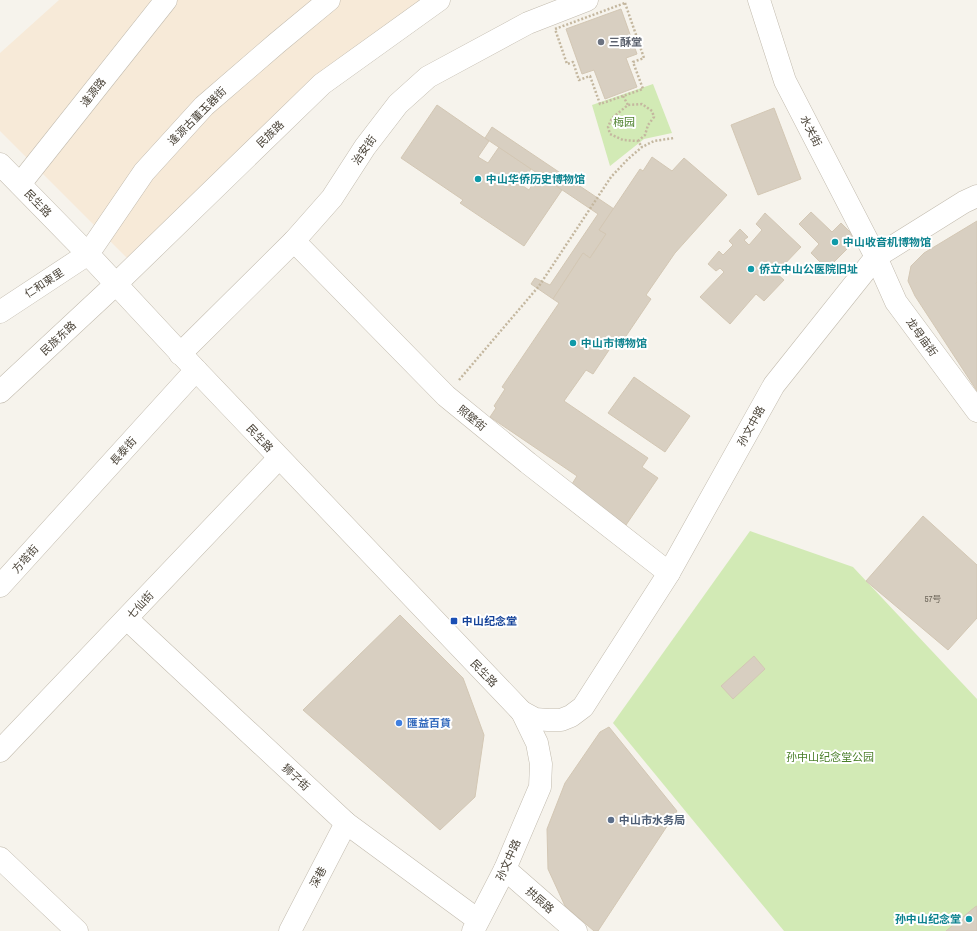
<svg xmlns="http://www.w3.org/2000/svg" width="977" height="931" font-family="'Archivo Narrow','Noto Sans SC',sans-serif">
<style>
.commercial{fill:#f7ead8}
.green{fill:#d2eab5}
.building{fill:#d8cfc1;stroke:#d3c7b4}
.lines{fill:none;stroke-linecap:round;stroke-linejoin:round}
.minor-casing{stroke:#c2bbae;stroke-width:23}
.path{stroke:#c4b79f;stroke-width:2.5;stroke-dasharray:2 2;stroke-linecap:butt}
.minor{stroke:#fff;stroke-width:22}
.worship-dot{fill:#6b7280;stroke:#fff;stroke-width:1.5}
.culture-dot{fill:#0f9aa8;stroke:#fff;stroke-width:1.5}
.transit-dot{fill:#1a4fb4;stroke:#fff;stroke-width:1.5}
.shop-dot{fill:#3f7fe0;stroke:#fff;stroke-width:1.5}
.service-dot{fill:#5c6f8a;stroke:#fff;stroke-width:1.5}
.labels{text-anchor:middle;stroke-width:4;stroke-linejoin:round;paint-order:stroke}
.number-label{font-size:9px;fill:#6e675b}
.worship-label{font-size:11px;font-weight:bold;fill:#5b616d;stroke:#fff;text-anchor:start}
.street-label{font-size:11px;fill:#4b4439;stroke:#fff}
.park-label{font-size:11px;fill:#4a7f2a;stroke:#fff}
.culture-label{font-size:11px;font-weight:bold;fill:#0d838f;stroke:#fff;text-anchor:start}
.transit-label{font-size:11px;font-weight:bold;fill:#164399;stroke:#fff;text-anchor:start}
.shop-label{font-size:11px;font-weight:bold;fill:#366cbe;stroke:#fff;text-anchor:start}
.service-label{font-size:11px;font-weight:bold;fill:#4e5e75;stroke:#fff;text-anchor:start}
</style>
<rect width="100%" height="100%" fill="#f6f3ec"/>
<polygon class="commercial" points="59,0 432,0 128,259 0,131 0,53"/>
<g class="green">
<polygon points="653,84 672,133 644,139 610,166 592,105"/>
<polygon points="750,531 853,567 977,699 977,931 784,931 613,723"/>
</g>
<g class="building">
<polygon points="621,9 637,54 626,58 637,87 605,99 594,70 582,74 566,29"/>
<polygon points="437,105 489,141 478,157 488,163 499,147 531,169 520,184 529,190 539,174 562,190 524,246 460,203 463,200 401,158"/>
<polygon points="774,108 801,179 758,195 731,125"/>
<polygon points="492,127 614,209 599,230 606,234 590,258 583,253 553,299 531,284 535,278 550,285 598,214 485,138"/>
<polygon points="652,157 672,171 684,158 727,195 675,253 646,295 651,299 620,345 615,341 593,374 586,370 564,401 648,458 642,467 658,478 626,525 578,491 580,489 572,484 577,476 490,417 496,408 494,406 505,389 502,387 559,303 553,299 583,253 590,258 606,234 599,230 640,169 643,171"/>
<polygon points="811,212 832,232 841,223 857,239 827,269 811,253 819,244 799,224"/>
<polygon points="765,213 801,247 776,273 784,280 764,301 756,294 730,324 700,297 724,272 720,268 716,271 708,264 719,251 723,255 733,245 729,241 740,229 748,237 744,240 749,245 762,230 756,224"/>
<polygon points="977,221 977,283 976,283 977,285 977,391 915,296 908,281 911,266 924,253"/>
<polygon points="634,377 690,416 665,452 608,413"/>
<polygon points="923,516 977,565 977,618 948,650 866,581"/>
<polygon points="400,615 463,678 484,735 475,797 440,830 303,710"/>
<polygon points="754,656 765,669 733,699 721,686"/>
<polygon points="609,727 677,811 598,931 594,931 565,906 548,869 547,829 565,783 600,732"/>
<polygon points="977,906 977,931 946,931 975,907"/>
</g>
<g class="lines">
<defs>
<g id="minor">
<polyline points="759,0 785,81 876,257 896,302 977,411"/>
<polyline points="0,164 88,254 196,370 522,712 537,743 541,764 540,787 505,869 473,931"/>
<polyline points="20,184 166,0"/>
<polyline points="294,241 446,396 528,463 669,573"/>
<polyline points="0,312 88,254 144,172 204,106 277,43 329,0"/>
<polyline points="180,354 294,241 332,198 365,147 398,104 428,77 528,23 587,0"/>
<polyline points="0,392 116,284 322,84 439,0"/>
<polyline points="0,586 196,370"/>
<polyline points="127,619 346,823 478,920"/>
<polyline points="522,712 535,719 548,720 561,720 571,716 583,707 669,573 774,385 876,257 964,202 977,196"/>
<polyline points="0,751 279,458"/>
<polyline points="0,858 77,931"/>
<polyline points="505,869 576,931"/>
<polyline points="290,931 346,823"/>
</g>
</defs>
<use href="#minor" class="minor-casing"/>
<g class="path">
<polygon points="625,3 644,58 633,62 643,89 600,104 590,76 579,80 573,62 567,64 555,29"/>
<polyline points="623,96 628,105"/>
<polyline points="638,141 645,135 648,125 654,117 652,111 642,104 628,105 612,118 608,127 610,134 623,140 638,141 642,147"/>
<polyline points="459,380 539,286 611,177 628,159 642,147 654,141 674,138"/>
</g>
<use href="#minor" class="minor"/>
</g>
<circle class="worship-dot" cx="601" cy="42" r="4"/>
<g class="culture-dot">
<circle cx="478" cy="179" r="4"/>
<circle cx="835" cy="242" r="4"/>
<circle cx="751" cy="269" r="4"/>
<circle cx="573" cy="343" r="4"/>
<circle cx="969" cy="919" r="4"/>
</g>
<rect class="transit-dot" x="450" y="617" width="8" height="8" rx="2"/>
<circle class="shop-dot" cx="399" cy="723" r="4"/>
<circle class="service-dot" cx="611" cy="820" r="4"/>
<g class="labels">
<g class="number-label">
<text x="933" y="602">57号</text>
</g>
<g class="worship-label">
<text x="609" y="46">三酥堂</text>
</g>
<g class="street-label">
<text transform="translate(93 92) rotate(-52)" y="4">逢源路</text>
<text transform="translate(197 116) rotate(-45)" y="4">逢源古董玉器街</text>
<text transform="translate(811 131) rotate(63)" y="4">水关街</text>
<text transform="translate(270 134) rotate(-44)" y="4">民族路</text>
<text transform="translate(364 150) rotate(-55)" y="4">治安街</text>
<text transform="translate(38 203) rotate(46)" y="4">民生路</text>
<text transform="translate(44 283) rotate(-33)" y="4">仁和東里</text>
<text transform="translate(922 337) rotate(54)" y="4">龙母庙街</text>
<text transform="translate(58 338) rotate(-43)" y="4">民族东路</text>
<text transform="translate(472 418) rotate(39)" y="4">照壁街</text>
<text transform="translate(751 426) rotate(-61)" y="4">孙文中路</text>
<text transform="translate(260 438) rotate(47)" y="4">民生路</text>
<text transform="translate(123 451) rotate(-48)" y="4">長泰街</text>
<text transform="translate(25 559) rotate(-48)" y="4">方塔街</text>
<text transform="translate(140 605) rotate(-47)" y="4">七仙街</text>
<text transform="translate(484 673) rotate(46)" y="4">民生路</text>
<text transform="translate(296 777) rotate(43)" y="4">狮子街</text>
<text transform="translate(508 860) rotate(-66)" y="4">孙文中路</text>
<text transform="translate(318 877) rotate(-62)" y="4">深巷</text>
<text transform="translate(540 900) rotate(41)" y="4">拱辰路</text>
</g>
<g class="park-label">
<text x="624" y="126">梅园</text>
<text x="830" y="761">孙中山纪念堂公园</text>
</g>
<g class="culture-label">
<text x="486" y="183">中山华侨历史博物馆</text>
<text x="843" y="246">中山收音机博物馆</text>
<text x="759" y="273">侨立中山公医院旧址</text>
<text x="581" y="347">中山市博物馆</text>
<text x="961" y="923" text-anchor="end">孙中山纪念堂</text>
</g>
<g class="transit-label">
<text x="462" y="625">中山纪念堂</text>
</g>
<g class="shop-label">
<text x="407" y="727">匯益百貨</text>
</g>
<g class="service-label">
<text x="619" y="824">中山市水务局</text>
</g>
</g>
</svg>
